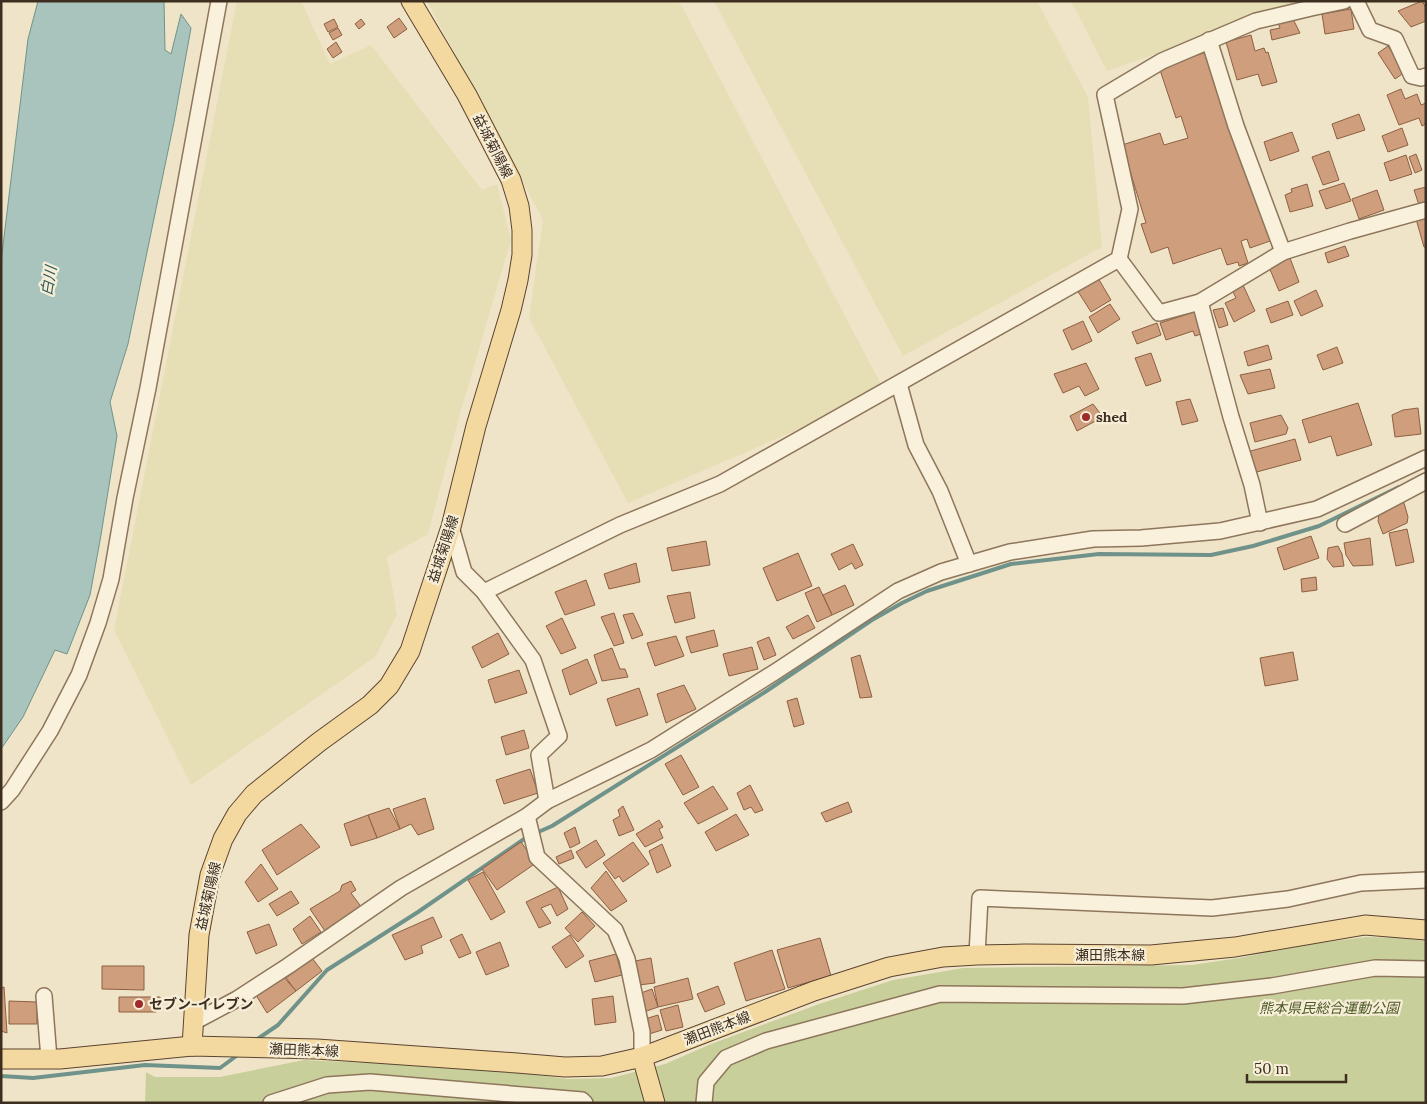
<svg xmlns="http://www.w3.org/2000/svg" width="1427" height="1104" font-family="Lora,'Noto Sans JP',serif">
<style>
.farmland{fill:#e6deb5}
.green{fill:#c9cf9b}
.water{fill:#a9c4bc;stroke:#6f938a}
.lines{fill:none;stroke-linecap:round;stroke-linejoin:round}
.stream{stroke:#6f938a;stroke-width:4}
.building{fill:#cf9f7d;stroke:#8d5f41}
.minor-casing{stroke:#8d765c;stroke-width:18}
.major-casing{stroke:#5b4430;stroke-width:21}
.minor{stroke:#faf1dc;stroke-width:15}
.major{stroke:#f3d9a0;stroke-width:19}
.poi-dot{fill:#9e2a2b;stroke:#f7eed8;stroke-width:2}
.labels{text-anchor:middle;stroke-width:4.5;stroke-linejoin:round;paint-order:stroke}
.street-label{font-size:14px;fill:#3d2e20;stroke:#f7eed8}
.poi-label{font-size:14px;font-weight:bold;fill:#3d2e20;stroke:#f7eed8;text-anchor:start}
.park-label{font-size:14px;font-style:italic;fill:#4d5a26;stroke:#f7eed8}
.water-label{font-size:15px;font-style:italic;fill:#2f5d5a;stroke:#f7eed8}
</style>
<rect width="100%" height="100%" fill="#f0e4c8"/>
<g class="farmland">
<polygon points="237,1 301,1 330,64 371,45 482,190 497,184 511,240 459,417 428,534 387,557 397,615 375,657 191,785 114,630"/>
<polygon points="431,1 679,1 885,392 628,503 529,318 543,220 428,3"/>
<polygon points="714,1 1037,1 1088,97 1102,247 903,356"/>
<polygon points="1071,1 1304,1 1107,71"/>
</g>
<polygon class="green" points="1366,937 1401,938 1426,941 1426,1103 145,1103 146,1072 155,1077 220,1077 304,1060 436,1066 517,1072 567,1079 611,1078 665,1064 711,1044 819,1004 893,980 963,968 1192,965 1239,958 1311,944"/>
<polygon class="water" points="38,1 164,1 165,50 171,54 181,14 191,28 174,122 128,344 110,402 117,436 101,535 90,595 67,654 55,650 23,717 1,749 1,262 28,39"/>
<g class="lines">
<g class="stream">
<polyline points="536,833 552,826 765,692 872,620 902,603 927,591 1011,564 1099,554 1211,555 1253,546 1319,526 1399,487"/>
<polyline points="256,1040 278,1025 327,970 418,912 527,837"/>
<polyline points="1,1076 33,1078 145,1065 220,1068 239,1054"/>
</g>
</g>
<g class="building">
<polygon points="1422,1 1426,8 1426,21 1411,27 1398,11"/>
<polygon points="1351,9 1354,29 1325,34 1322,14"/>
<polygon points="399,18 407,29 394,38 387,27"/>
<polygon points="334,19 338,27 328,32 324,24"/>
<polygon points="361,19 365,24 359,29 355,24"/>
<polygon points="1293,19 1300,33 1272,40 1270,30 1280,28 1278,23"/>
<polygon points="338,28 342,35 333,40 329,33"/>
<polygon points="1251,35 1255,51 1264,48 1266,53 1268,52 1277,82 1262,86 1258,74 1237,80 1226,42"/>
<polygon points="336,42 342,52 333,58 327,49"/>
<polygon points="1388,46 1405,72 1395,79 1378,53"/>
<polygon points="1207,52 1273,240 1250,248 1247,239 1241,241 1248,263 1239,266 1238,262 1227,265 1221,248 1173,264 1168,247 1151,253 1141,224 1146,223 1122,145 1160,133 1164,145 1188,138 1181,116 1176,118 1159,67"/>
<polygon points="1401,89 1405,99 1417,94 1421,105 1426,103 1426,124 1422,126 1419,118 1399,125 1387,95"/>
<polygon points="1359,114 1365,130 1337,139 1332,124"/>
<polygon points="1402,128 1408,145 1388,152 1382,136"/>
<polygon points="1292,132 1299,151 1270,161 1264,142"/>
<polygon points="1329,151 1339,180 1323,185 1312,157"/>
<polygon points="1416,154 1422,170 1415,173 1409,157"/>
<polygon points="1406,155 1412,174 1390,181 1384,163"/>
<polygon points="1344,183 1351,201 1326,209 1319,191"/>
<polygon points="1307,184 1313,206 1290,212 1285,195 1292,192 1291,189"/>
<polygon points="1426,187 1426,203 1419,205 1414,190"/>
<polygon points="1377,190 1384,210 1359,219 1352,199"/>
<polygon points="1426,216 1426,247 1424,247 1416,219"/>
<polygon points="1345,246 1349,256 1328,263 1325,253"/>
<polygon points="1290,258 1299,282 1279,291 1269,267"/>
<polygon points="1098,278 1111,300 1091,312 1077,290"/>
<polygon points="1243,285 1255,311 1234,322 1225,303 1236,298 1232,290"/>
<polygon points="1316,290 1323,306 1301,316 1294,301"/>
<polygon points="1288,301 1293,315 1271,323 1266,309"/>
<polygon points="1110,304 1120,319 1098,333 1089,317"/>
<polygon points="1223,308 1228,325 1219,328 1213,310"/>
<polygon points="1197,311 1204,333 1195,336 1193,331 1166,340 1160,323"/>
<polygon points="1083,321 1092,341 1072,350 1063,330"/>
<polygon points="1157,323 1161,335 1137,344 1132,332"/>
<polygon points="1268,345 1272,359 1248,366 1244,352"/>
<polygon points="1337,347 1343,363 1323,370 1317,355"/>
<polygon points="1151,353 1161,381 1146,386 1135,358"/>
<polygon points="1086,363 1099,389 1085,396 1079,386 1063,393 1054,374"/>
<polygon points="1270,369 1275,388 1248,394 1240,375"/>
<polygon points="1190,399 1198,421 1182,425 1176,402"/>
<polygon points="1358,403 1372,445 1337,456 1331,436 1309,443 1302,420"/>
<polygon points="1093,404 1103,417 1077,431 1070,416"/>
<polygon points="1418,408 1421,434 1395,437 1392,415 1403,410"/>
<polygon points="1281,415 1288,428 1286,434 1255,442 1250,423"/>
<polygon points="1295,439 1301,460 1253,473 1247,452"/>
<polygon points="1400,500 1404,503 1408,517 1407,523 1383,534 1378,521 1379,514"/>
<polygon points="1407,529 1414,562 1396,566 1389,533"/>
<polygon points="1311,536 1319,558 1284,570 1277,548"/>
<polygon points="1370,538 1373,565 1353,566 1346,555 1344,543"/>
<polygon points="706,541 710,565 672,571 667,548"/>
<polygon points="853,544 863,565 855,569 852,563 839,570 831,554"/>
<polygon points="1338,546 1342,554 1344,566 1333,567 1327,559 1328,548"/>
<polygon points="798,553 812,586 777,601 763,568"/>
<polygon points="636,563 640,582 609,589 604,574"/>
<polygon points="1316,577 1317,590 1302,592 1301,579"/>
<polygon points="586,580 595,605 565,615 555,592"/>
<polygon points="845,585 854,605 832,615 823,595"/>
<polygon points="819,587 832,615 817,622 805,593"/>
<polygon points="690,592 695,618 675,623 667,596"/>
<polygon points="614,613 624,643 614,646 601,617"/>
<polygon points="633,613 643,635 632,639 623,615"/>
<polygon points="808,615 815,628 793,639 786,627"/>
<polygon points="562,618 576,648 561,654 546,626"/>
<polygon points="714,630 718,646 691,653 686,637"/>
<polygon points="498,633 509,654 482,668 472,647"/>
<polygon points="676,636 684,656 655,666 647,643"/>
<polygon points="769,637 776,655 764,660 757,642"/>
<polygon points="752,647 758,669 729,676 723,654"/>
<polygon points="612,648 620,669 625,669 628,677 602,681 594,655"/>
<polygon points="1293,652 1298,680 1265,686 1260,658"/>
<polygon points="860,655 872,697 860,698 851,658"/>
<polygon points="587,659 597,683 570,695 562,670"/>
<polygon points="519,670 527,693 495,703 488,680"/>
<polygon points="684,685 696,709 666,723 657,694"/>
<polygon points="639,688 648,715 616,726 607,699"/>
<polygon points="797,698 804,724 794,727 787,701"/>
<polygon points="524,730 529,748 506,755 501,737"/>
<polygon points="681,755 699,787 683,795 665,764"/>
<polygon points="530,769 538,793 504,804 496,780"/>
<polygon points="750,785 763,810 755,813 751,807 744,810 737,793"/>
<polygon points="713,786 728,809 698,824 684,803"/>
<polygon points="425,798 434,829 418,835 411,824 400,829 393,809"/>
<polygon points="848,802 852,812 826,822 821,813"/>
<polygon points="623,806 634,830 619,836 613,820 620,816 618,810"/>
<polygon points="389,808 400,829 377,838 368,815"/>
<polygon points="736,814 749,835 716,851 705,832"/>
<polygon points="368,815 377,838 351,846 344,824"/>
<polygon points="659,820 663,827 659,829 663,838 645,847 636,834"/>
<polygon points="301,824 320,847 277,875 262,850"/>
<polygon points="575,827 580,843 570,848 564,833"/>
<polygon points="596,840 605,855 586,868 576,852"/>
<polygon points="521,842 536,863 497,890 482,869"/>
<polygon points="633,842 649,864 623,882 619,876 615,879 603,863"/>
<polygon points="662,844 671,866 657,873 649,851"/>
<polygon points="571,850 574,858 559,864 556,857"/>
<polygon points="261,864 278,889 258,902 245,882"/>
<polygon points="606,871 627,901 611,911 591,888"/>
<polygon points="483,872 505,912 491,920 468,880"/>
<polygon points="351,881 356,890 351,893 362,908 325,931 310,909 340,891 342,885"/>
<polygon points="558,887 568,909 557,916 551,904 541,908 551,923 539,928 526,902"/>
<polygon points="291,891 299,903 277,916 269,904"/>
<polygon points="582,912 595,926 578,942 565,928"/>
<polygon points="310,916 321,932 302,944 293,929"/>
<polygon points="433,917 442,937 421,946 423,953 405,960 392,935"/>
<polygon points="269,924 277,945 256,954 247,932"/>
<polygon points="462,934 471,953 459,958 450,940"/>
<polygon points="570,935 584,956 566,968 552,947"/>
<polygon points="820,938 831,976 788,988 777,950"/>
<polygon points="500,942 509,966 486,975 476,952"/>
<polygon points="772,950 785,989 746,1001 734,963"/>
<polygon points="616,954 622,975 595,982 589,961"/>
<polygon points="312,958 322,971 296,991 286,978"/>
<polygon points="651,958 655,983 639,985 635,961"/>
<polygon points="102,966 144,966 144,990 102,989"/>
<polygon points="282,975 296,991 267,1013 254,992"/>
<polygon points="688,978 693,999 658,1007 654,987"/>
<polygon points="718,986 725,1004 705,1012 697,994"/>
<polygon points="4,987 7,1033 1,1031 1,988"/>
<polygon points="652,989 658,1007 644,1012 638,994"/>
<polygon points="613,996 616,1022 595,1025 592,999"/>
<polygon points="119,997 160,997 161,1002 156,1012 119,1012"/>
<polygon points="9,1001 37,1002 37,1024 9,1024"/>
<polygon points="678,1005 683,1027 666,1031 660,1010"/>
<polygon points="658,1015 662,1030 649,1034 645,1019"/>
</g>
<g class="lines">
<defs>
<g id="minor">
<polyline points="1356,1 1370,30 1395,39 1412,76 1421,78 1426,76"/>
<polyline points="1209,40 1236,126 1283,252 1350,231 1426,210"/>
<polyline points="1119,259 1159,313 1200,302 1283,252"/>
<polyline points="1200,302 1231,417 1252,485 1260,523"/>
<polyline points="899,384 916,445 940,491 969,564"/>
<polyline points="1345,524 1426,481"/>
<polyline points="451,527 464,572 484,592 533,660 559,736 539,755 547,801"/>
<polyline points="484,592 620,525 720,484 1119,259 1130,209 1105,95 1162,61 1256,21 1311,8 1344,1"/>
<polyline points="1,802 12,790 50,731 79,675 98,623 111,579 125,498 148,388 219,1"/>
<polyline points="527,816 537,857 615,930 627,959 642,1032 642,1057"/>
<polyline points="977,955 980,898 1212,908 1288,899 1361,883 1426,880"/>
<polyline points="44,996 49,1059"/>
<polyline points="194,1022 237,999 288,966 401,888 527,816 547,801 651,750 775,672 898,591 941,572 1010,552 1093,539 1141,538 1220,531 1317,509 1426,458"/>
<polyline points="271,1103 327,1085 370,1082 582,1100 585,1103"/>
<polyline points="704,1103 706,1082 726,1058 766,1041 940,994 1183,996 1272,986 1375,968 1426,969"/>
</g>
<g id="major">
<polyline points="192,1046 199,935 210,875 223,839 237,814 254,794 319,742 370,705 389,686 410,651 451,527 476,426 511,310 518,280 522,255 522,230 519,206 511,180 467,95 411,1"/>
<polyline points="642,1057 655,1103"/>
<polyline points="1,1059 60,1059 192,1046 317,1049 517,1063 565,1067 602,1066 642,1057 814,991 889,967 943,957 977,955 1025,954 1151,955 1235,947 1365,925 1426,930"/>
</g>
</defs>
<use href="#minor" class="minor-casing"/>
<use href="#major" class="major-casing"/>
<use href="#minor" class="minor"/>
<use href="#major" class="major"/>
</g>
<g class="poi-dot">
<circle cx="1086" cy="417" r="5"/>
<circle cx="139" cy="1004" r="5"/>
</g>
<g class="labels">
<g class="street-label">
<text transform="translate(493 146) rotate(63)" y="5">益城菊陽線</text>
<text transform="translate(443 549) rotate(-72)" y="5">益城菊陽線</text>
<text transform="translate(208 896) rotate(-77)" y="5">益城菊陽線</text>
<text x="1110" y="960">瀬田熊本線</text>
<text transform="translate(717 1028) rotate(-21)" y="5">瀬田熊本線</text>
<text transform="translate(304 1050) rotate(2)" y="5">瀬田熊本線</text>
</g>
<g class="poi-label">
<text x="1096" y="422">shed</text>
<text x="149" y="1009">セブン-イレブン</text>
</g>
<g class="park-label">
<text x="1329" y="1013">熊本県民総合運動公園</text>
</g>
<g class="water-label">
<text transform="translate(49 281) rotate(-81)" y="5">白川</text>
</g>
</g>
<rect width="1427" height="1104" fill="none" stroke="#3d2e20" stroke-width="5"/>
<path d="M1247 1074v8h99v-8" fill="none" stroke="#3d2e20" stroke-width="2.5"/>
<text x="1254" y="1074" font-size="15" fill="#3d2e20" stroke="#f7eed8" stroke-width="4" paint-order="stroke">50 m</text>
</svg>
